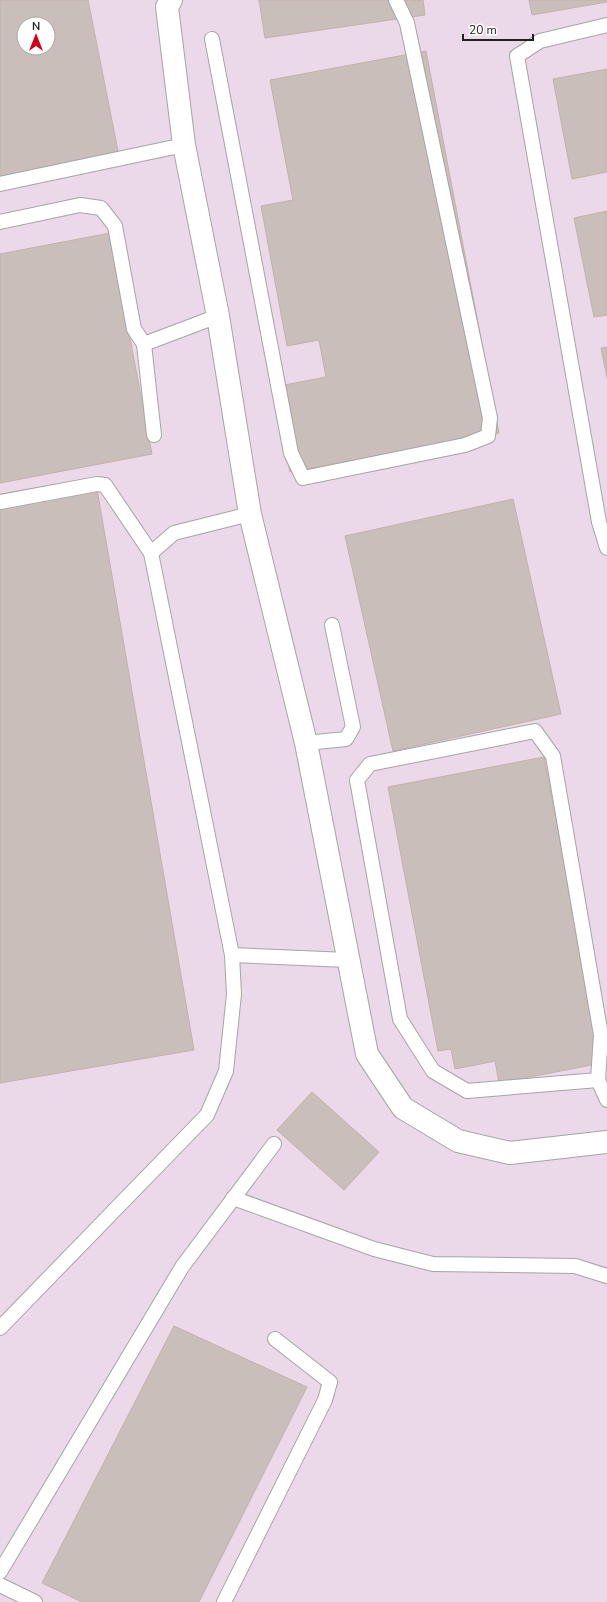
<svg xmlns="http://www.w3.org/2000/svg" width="607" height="1602" font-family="'Nunito Sans',sans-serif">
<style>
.industrial{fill:#ebd8e9;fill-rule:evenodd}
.building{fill:#c9beba;stroke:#c4b1a8;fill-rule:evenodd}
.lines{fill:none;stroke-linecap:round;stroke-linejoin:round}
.lane-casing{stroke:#a5a5a5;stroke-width:16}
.street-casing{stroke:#a5a5a5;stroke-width:24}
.lane{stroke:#fff;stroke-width:14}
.street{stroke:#fff;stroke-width:22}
</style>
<rect width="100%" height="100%" fill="#f1ece7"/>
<path class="industrial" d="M 0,0 L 607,0 L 607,1602 L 0,1602 ZM 24,24 L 48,24 L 48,48 L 24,48 Z"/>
<g class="building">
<path d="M 0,0 L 88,0 L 120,161 L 0,184 ZM 24,24 L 48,24 L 48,48 L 24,48 Z"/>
<polygon points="259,0 423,0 425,15 265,38"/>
<polygon points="529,0 607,0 607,2 532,15"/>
<polygon points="426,51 499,433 290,472 274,387 326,377 319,340 287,346 261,206 293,200 270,80"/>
<polygon points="607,69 607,172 572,179 553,79"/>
<polygon points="607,211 607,315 594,317 574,218"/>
<polygon points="110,233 152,454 0,483 0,254"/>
<polygon points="607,347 607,378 601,348"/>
<polygon points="97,489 194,1050 0,1083 0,506"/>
<polygon points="513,499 561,714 393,751 345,536"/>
<polygon points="544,757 602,1063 499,1083 495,1061 455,1069 451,1049 438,1051 388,787"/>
<polygon points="312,1092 379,1152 344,1190 277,1130"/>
<polygon points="174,1326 307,1387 199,1602 82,1602 42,1583"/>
</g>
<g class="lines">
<defs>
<g id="lane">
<polyline points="607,25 540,41 517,56 599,522 607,548"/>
<polyline points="212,39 291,453 303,478 465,445 488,436 490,418 407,23 396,0"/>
<polyline points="0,184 184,145"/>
<polyline points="0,222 80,205 101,208 115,226 134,329 144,344 218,316"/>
<polyline points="144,344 154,435"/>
<polyline points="0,502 97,484 105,485 151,553"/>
<polyline points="306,743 346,739 353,727 332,625"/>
<polyline points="232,955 348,960"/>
<polyline points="598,1080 467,1091 433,1071 400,1019 357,780 370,764 535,731 553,756 601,1035 598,1080 607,1100"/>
<polyline points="233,1198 374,1249 433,1264 575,1266 607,1276"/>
<polyline points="0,1328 207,1115 226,1071 234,994 232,955 151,553 174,533 250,514"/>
<polyline points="0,1572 182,1267 274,1144"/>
<polyline points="0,1585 35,1602"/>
<polyline points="224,1602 325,1400 330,1382 275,1339"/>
</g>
<polyline id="street" points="171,0 167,7 184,145 218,316 250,514 306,743 367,1054 403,1108 458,1141 510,1153 607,1142"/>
</defs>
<use href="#lane" class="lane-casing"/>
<use href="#street" class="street-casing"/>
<use href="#lane" class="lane"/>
<use href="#street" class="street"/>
</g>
<g transform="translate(36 36)"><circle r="19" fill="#ffffff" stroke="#a6a6a6"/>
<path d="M0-3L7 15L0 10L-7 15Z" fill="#d10019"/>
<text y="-6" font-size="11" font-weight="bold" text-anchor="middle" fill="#212121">N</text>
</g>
<path d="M463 34v6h70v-6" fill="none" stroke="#212121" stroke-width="2"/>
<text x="469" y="34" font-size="12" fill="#212121" stroke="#ffffff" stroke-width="3" paint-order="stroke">20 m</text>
</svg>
